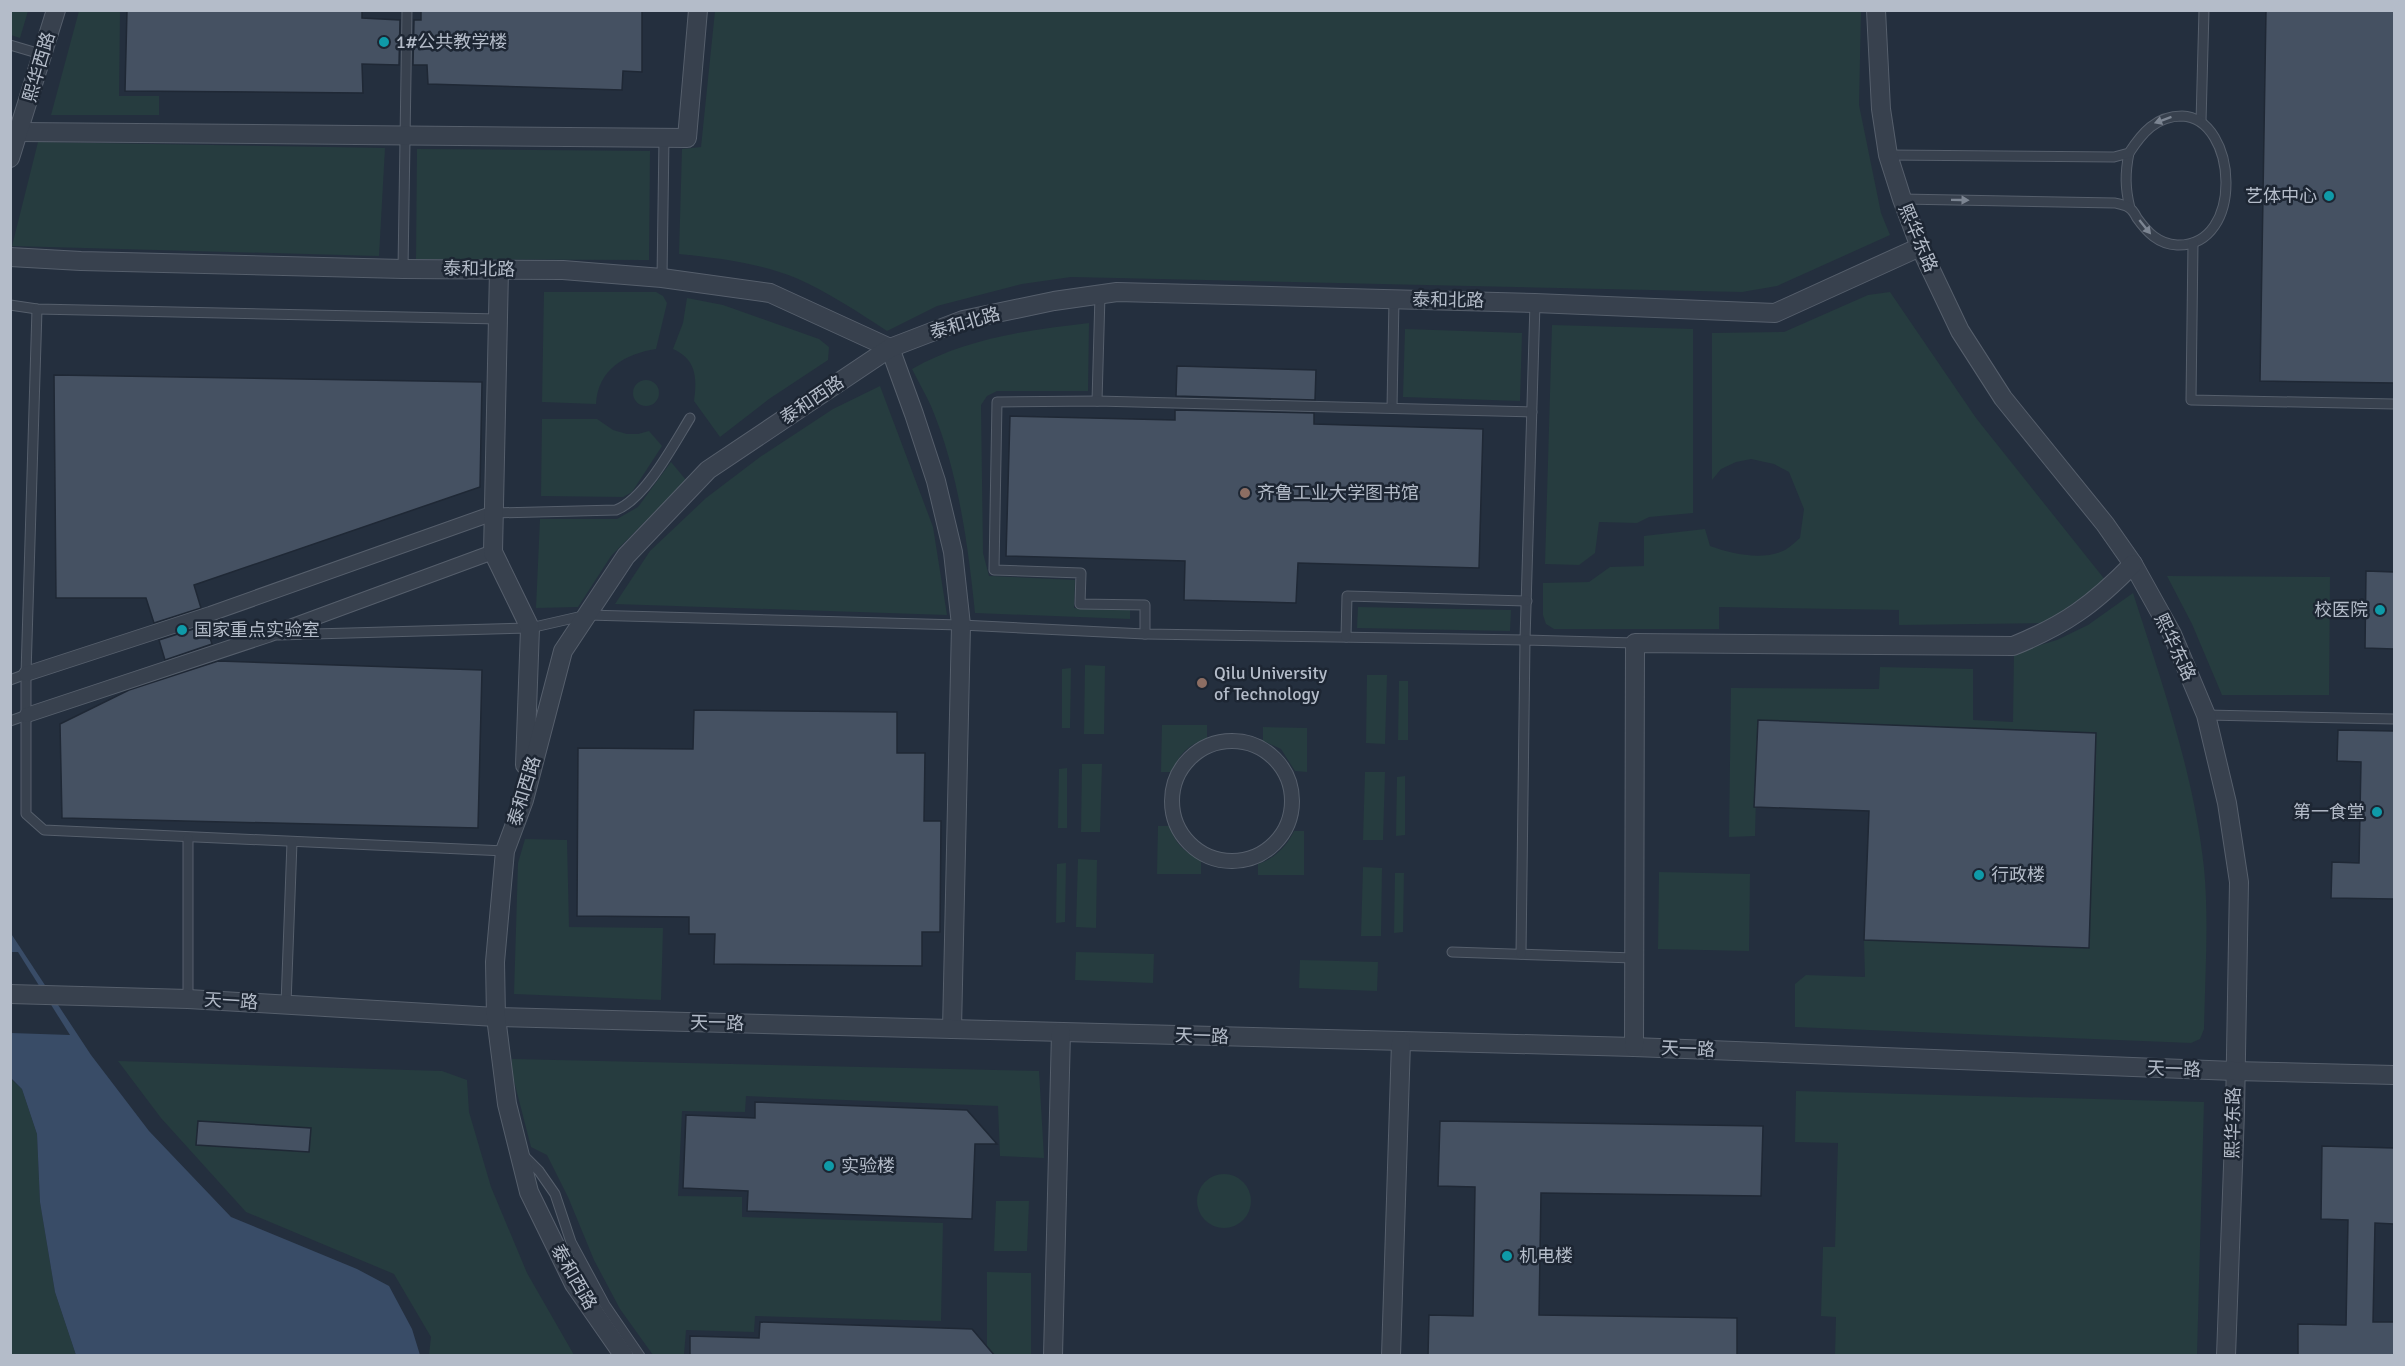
<svg xmlns="http://www.w3.org/2000/svg" width="2405" height="1366" font-family="Signika,'Noto Sans SC',sans-serif">
<style>
.green{fill:#263c3f}
.water{fill:#394c67}
.pier{fill:#242f3e}
.building{fill:#455162;stroke:#1f2835;stroke-width:1.5}
.lines{fill:none;stroke-linecap:round;stroke-linejoin:round}
.service-casing{stroke:#565f6c;stroke-width:11}
.pedestrian-casing{stroke:#565f6c;stroke-width:16}
.minor-casing{stroke:#565f6c;stroke-width:20}
.service{stroke:#38414e;stroke-width:9}
.pedestrian{stroke:#38414e;stroke-width:14}
.minor{stroke:#38414e;stroke-width:18}
.oneway{fill:#7c8592}
.culture-dot{fill:#0f9aa8;stroke:#1d2633;stroke-width:2}
.education-dot{fill:#8d6e63;stroke:#1d2633;stroke-width:2}
.labels{text-anchor:middle;stroke-width:5;stroke-linejoin:round;paint-order:stroke}
.poi-label{font-size:18px;fill:#b4bcc9;stroke:#1d2633;text-anchor:start}
.street-label{font-size:18px;fill:#b4bcc9;stroke:#1d2633}
</style>
<rect width="100%" height="100%" fill="#242f3e"/>
<g class="green">
<polygon points="10,11 28,11 20,38 11,35"/>
<polygon points="79,11 120,11 119,96 159,96 159,115 51,115"/>
<path d="M 715,11 L 1861,11 L 1859,105 L 1881,213 L 1890,235 L 1777,286 L 1742,292 L 1071,277 L 1022,284 L 937,306 L 887,331 C 858,312 828,292 796,278 C 759,263 718,258 679,254 L 682,149 L 701,147 Z"/>
<polygon points="38,142 385,148 379,256 12,246"/>
<polygon points="417,149 650,151 649,260 416,259"/>
<path d="M 544,292 L 656,292 L 663,296 L 667,303 L 656,349 C 625,354 598,369 596,404 L 542,402 Z"/>
<path d="M 1890,292 L 1976,418 L 2106,581 L 2054,623 L 1899,625 L 1899,610 L 1719,607 L 1719,629 L 1554,629 L 1546,624 L 1543,615 L 1543,583 L 1589,582 L 1610,567 L 1644,566 L 1644,536 L 1705,529 L 1710,546 C 1732,554 1763,561 1785,550 C 1790,547 1795,542 1800,538 L 1804,509 L 1789,472 L 1774,464 L 1751,459 L 1736,462 L 1721,469 L 1712,480 L 1712,333 L 1784,332 L 1868,295 Z"/>
<path d="M 687,298 L 723,305 L 819,339 L 829,347 L 828,360 L 769,399 L 720,437 L 694,401 C 697,378 697,360 673,349 L 683,323 Z"/>
<path d="M 1089,323 L 1088,391 L 997,391 L 987,396 L 981,405 L 983,553 L 989,576 L 1075,580 L 1074,608 L 1130,610 L 1130,619 L 975,613 C 968,544 958,470 931,406 C 925,393 918,381 912,369 C 966,338 1029,330 1089,323 Z"/>
<polygon points="1552,325 1693,329 1693,513 1649,517 1637,523 1599,522 1595,553 1579,565 1545,564"/>
<polygon points="1405,329 1522,333 1520,401 1403,397"/>
<circle cx="646" cy="393" r="13"/>
<polygon points="880,386 933,527 947,615 615,604 650,551 706,498 760,457 833,409"/>
<polygon points="542,419 597,419 613,430 627,434 638,434 649,431 662,446 632,492 623,497 541,496"/>
<polygon points="671,462 686,480 611,556 578,607 536,608 540,519 617,519 638,507"/>
<polygon points="2167,576 2330,577 2329,695 2222,695 2192,624"/>
<path d="M 2133,593 C 2162,683 2194,774 2204,868 C 2209,919 2205,978 2204,1029 L 2200,1039 L 2191,1043 L 1795,1027 L 1795,984 L 1806,975 L 1865,977 L 1864,940 L 2089,948 L 2096,733 L 1758,720 L 1755,836 L 1729,837 L 1731,688 L 1879,689 L 1880,667 L 1973,669 L 1973,720 L 2013,722 L 2014,653 L 2057,640 L 2088,625 Z"/>
<polygon points="1358,607 1511,610 1510,631 1357,628"/>
<polygon points="1085,665 1105,666 1104,734 1084,734"/>
<polygon points="1071,668 1070,728 1062,728 1062,669"/>
<polygon points="1367,675 1387,675 1385,744 1366,743"/>
<polygon points="1399,681 1408,681 1408,740 1398,740"/>
<path d="M 1162,725 L 1207,725 L 1207,739 C 1189,744 1178,754 1173,772 L 1161,772 Z"/>
<polygon points="1263,727 1307,728 1307,772 1295,771 1281,749 1263,741"/>
<polygon points="1082,764 1102,764 1100,832 1081,832"/>
<polygon points="1067,768 1067,828 1058,828 1059,769"/>
<polygon points="1365,772 1385,772 1383,840 1363,840"/>
<polygon points="1405,776 1405,835 1396,836 1397,777"/>
<path d="M 1158,826 L 1170,826 C 1174,843 1185,853 1201,859 L 1201,874 L 1157,874 Z"/>
<path d="M 1294,831 L 1304,831 L 1304,875 L 1258,875 L 1258,864 C 1273,860 1288,845 1294,831 Z"/>
<polygon points="525,839 567,840 569,927 663,928 661,1000 514,994 518,863"/>
<polygon points="1078,859 1097,860 1096,928 1076,927"/>
<polygon points="1066,863 1065,922 1056,923 1057,864"/>
<polygon points="1363,867 1382,868 1381,936 1361,936"/>
<polygon points="1659,872 1750,874 1749,951 1658,949"/>
<polygon points="1395,873 1404,873 1403,932 1394,933"/>
<polygon points="1076,952 1154,954 1153,983 1075,980"/>
<polygon points="1300,960 1378,962 1377,991 1299,988"/>
<polygon points="512,1059 1039,1071 1044,1158 1000,1156 998,1106 746,1096 745,1112 682,1111 678,1196 742,1197 742,1217 943,1223 941,1321 755,1316 754,1332 686,1330 684,1355 653,1355 620,1309 594,1260 568,1197 547,1155 531,1147 512,1073"/>
<polygon points="118,1061 442,1071 467,1080 469,1112 491,1187 527,1273 574,1355 429,1355 431,1337 394,1274 246,1212 161,1118"/>
<polygon points="10,1078 22,1089 37,1134 40,1202 55,1292 76,1355 11,1355"/>
<polygon points="1796,1091 2204,1102 2197,1355 1835,1355 1836,1317 1821,1316 1823,1247 1835,1247 1838,1143 1795,1142"/>
<circle cx="1224" cy="1201" r="27"/>
<polygon points="996,1201 1029,1201 1027,1251 994,1251"/>
<polygon points="987,1272 1031,1273 1031,1355 987,1356"/>
</g>
<polygon class="water" points="10,932 91,1055 149,1131 231,1217 357,1269 389,1286 412,1329 420,1355 76,1355 55,1292 40,1202 37,1134 22,1089 11,1078"/>
<polygon class="pier" points="11,952 18,952 70,1035 11,1033"/>
<g class="building">
<polygon points="127,10 362,10 362,18 400,20 399,65 362,64 363,93 125,91"/>
<polygon points="421,10 642,10 642,72 623,71 622,90 428,84 427,65 413,65 414,20 421,20"/>
<polygon points="2266,10 2394,10 2394,383 2260,381"/>
<polygon points="1177,366 1316,370 1315,400 1176,396"/>
<polygon points="54,375 482,382 480,487 194,585 201,608 154,623 146,598 56,598"/>
<polygon points="1175,410 1314,413 1314,424 1483,429 1479,568 1298,563 1296,603 1184,600 1185,561 1006,556 1010,416 1175,420"/>
<polygon points="2366,571 2394,572 2394,649 2365,648"/>
<polygon points="206,625 212,644 165,660 159,640"/>
<polygon points="218,661 482,670 478,828 62,818 60,724 129,690"/>
<polygon points="694,710 897,712 897,753 925,753 924,821 941,821 940,932 922,932 922,966 714,964 715,934 689,934 689,917 577,916 578,748 693,749"/>
<polygon points="1758,720 2096,733 2089,948 1864,940 1869,811 1754,807"/>
<polygon points="2338,730 2394,731 2394,899 2331,898 2332,862 2359,863 2361,762 2337,761"/>
<polygon points="755,1102 967,1110 997,1144 975,1144 972,1219 747,1211 748,1191 683,1188 686,1115 755,1118"/>
<polygon points="198,1121 311,1128 309,1152 196,1145"/>
<polygon points="1440,1121 1763,1126 1761,1196 1541,1193 1539,1315 1737,1318 1737,1356 1428,1356 1429,1315 1473,1316 1475,1187 1438,1186"/>
<polygon points="2322,1146 2394,1148 2394,1224 2375,1223 2373,1322 2394,1322 2394,1356 2298,1356 2298,1324 2346,1325 2348,1220 2321,1219"/>
<polygon points="760,1322 972,1329 995,1356 690,1356 690,1336 759,1338"/>
</g>
<g class="lines">
<defs>
<g id="service">
<polyline points="10,45 44,55"/>
<polyline points="2201,122 2204,10"/>
<path d="M 2129,153 C 2125,173 2125,188 2130,208"/>
<path d="M 1888,155 L 2114,157 L 2129,153 C 2142,133 2156,116 2182,116 C 2238,118 2245,247 2177,245 C 2158,244 2147,232 2137,218 C 2135,214 2132,209 2128,207 C 2125,205 2119,204 2115,203 L 1902,199"/>
<polyline points="2193,243 2191,400 2394,404"/>
<polyline points="403,269 407,10"/>
<polyline points="662,278 664,138"/>
<polyline points="10,305 37,309 499,319"/>
<polyline points="37,309 26,674 26,814 44,830 505,851"/>
<polyline points="1097,401 1100,295"/>
<polyline points="1392,408 1394,299"/>
<path d="M 494,513 L 616,510 C 645,499 674,444 690,418"/>
<polyline points="1145,634 1145,605 1080,604 1081,573 994,570 997,402 1097,401 1532,412"/>
<polyline points="278,635 530,628 587,615 961,625 1145,634 1525,640 1535,303"/>
<polyline points="1346,637 1347,596 1527,601"/>
<polyline points="10,680 26,674"/>
<polyline points="2206,715 2394,719"/>
<polyline points="10,721 27,715"/>
<polyline points="1452,952 1634,958"/>
<polyline points="1521,954 1525,640 1635,643"/>
<polyline points="188,999 188,838"/>
<polyline points="286,1004 292,842"/>
<polyline points="523,1155 539,1171 555,1194 571,1242 605,1305 640,1356"/>
</g>
<g id="pedestrian">
<polyline points="26,674 210,614 494,513"/>
<polyline points="27,715 268,635 493,552"/>
<circle cx="1232" cy="801" r="60"/>
</g>
<g id="minor">
<polyline points="1876,10 1881,109 1888,155 1902,199 1920,247 1960,331 2003,398 2105,524 2133,564 2172,634 2206,715 2227,803 2239,882 2235,1112 2226,1356"/>
<polyline points="20,132 687,138 698,10"/>
<polyline points="10,158 56,10"/>
<polyline points="10,257 81,261 403,269 563,270 662,278 770,293 890,348"/>
<polyline points="499,270 493,552 530,628 525,765"/>
<polyline points="890,348 914,414 936,481 953,552 961,625 952,1029"/>
<polyline points="10,994 188,999 496,1017 1634,1047 2234,1071 2394,1075"/>
<path d="M 1634,1047 L 1635,643 L 2013,646 C 2065,625 2094,604 2133,564"/>
<polyline points="624,1356 574,1284 529,1192 507,1104 496,1017 495,962 505,851 524,800 563,651 626,556 708,470 890,348 963,320 1054,301 1117,292 1535,303 1775,313 1920,247"/>
<polyline points="1053,1356 1061,1032"/>
<polyline points="1391,1356 1401,1042"/>
</g>
</defs>
<use href="#service" class="service-casing"/>
<use href="#pedestrian" class="pedestrian-casing"/>
<use href="#minor" class="minor-casing"/>
<use href="#service" class="service"/>
<use href="#pedestrian" class="pedestrian"/>
<use href="#minor" class="minor"/>
</g>
<defs><path id="oneway-solid" d="M-6-.8H1V-3.2L6.5 0L1 3.2V.8H-6Z" transform="scale(1.5)"/></defs>
<g class="oneway">
<use href="#oneway-solid" transform="translate(2163 120) rotate(160)"/>
<use href="#oneway-solid" transform="translate(1960 200) rotate(1)"/>
<use href="#oneway-solid" transform="translate(2145 227) rotate(51)"/>
</g>
<g class="culture-dot">
<circle cx="384" cy="42" r="6"/>
<circle cx="2329" cy="196" r="6"/>
<circle cx="2380" cy="610" r="6"/>
<circle cx="182" cy="630" r="6"/>
<circle cx="2377" cy="812" r="6"/>
<circle cx="1979" cy="875" r="6"/>
<circle cx="829" cy="1166" r="6"/>
<circle cx="1507" cy="1256" r="6"/>
</g>
<g class="education-dot">
<circle cx="1245" cy="493" r="6"/>
<circle cx="1202" cy="683" r="6"/>
</g>
<g class="labels">
<g class="poi-label">
<text x="396" y="48">1#公共教学楼</text>
<text x="2317" y="202" text-anchor="end">艺体中心</text>
<text x="1257" y="499">齐鲁工业大学图书馆</text>
<text x="2368" y="616" text-anchor="end">校医院</text>
<text x="194" y="636">国家重点实验室</text>
<text x="1214" y="679">Qilu University<tspan x="1214" dy="21">of Technology</tspan></text>
<text x="2365" y="818" text-anchor="end">第一食堂</text>
<text x="1991" y="881">行政楼</text>
<text x="841" y="1172">实验楼</text>
<text x="1519" y="1262">机电楼</text>
</g>
<g class="street-label">
<text transform="translate(39 67) rotate(-74)" y="6">熙华西路</text>
<text transform="translate(1918 238) rotate(67)" y="6">熙华东路</text>
<text transform="translate(479 269) rotate(1)" y="6">泰和北路</text>
<text transform="translate(1448 300) rotate(1)" y="6">泰和北路</text>
<text transform="translate(965 323) rotate(-16)" y="6">泰和北路</text>
<text transform="translate(812 400) rotate(-34)" y="6">泰和西路</text>
<text transform="translate(2175 647) rotate(65)" y="6">熙华东路</text>
<text transform="translate(524 791) rotate(-73)" y="6">泰和西路</text>
<text transform="translate(231 1001) rotate(3)" y="6">天一路</text>
<text transform="translate(717 1023) rotate(1)" y="6">天一路</text>
<text transform="translate(1202 1036) rotate(2)" y="6">天一路</text>
<text transform="translate(1688 1049) rotate(2)" y="6">天一路</text>
<text transform="translate(2174 1069) rotate(2)" y="6">天一路</text>
<text transform="translate(2233 1123) rotate(-89)" y="6">熙华东路</text>
<text transform="translate(574 1277) rotate(60)" y="6">泰和西路</text>
</g>
</g>
<rect width="2405" height="1366" fill="none" stroke="#b4bcc9" stroke-width="24"/>
</svg>
